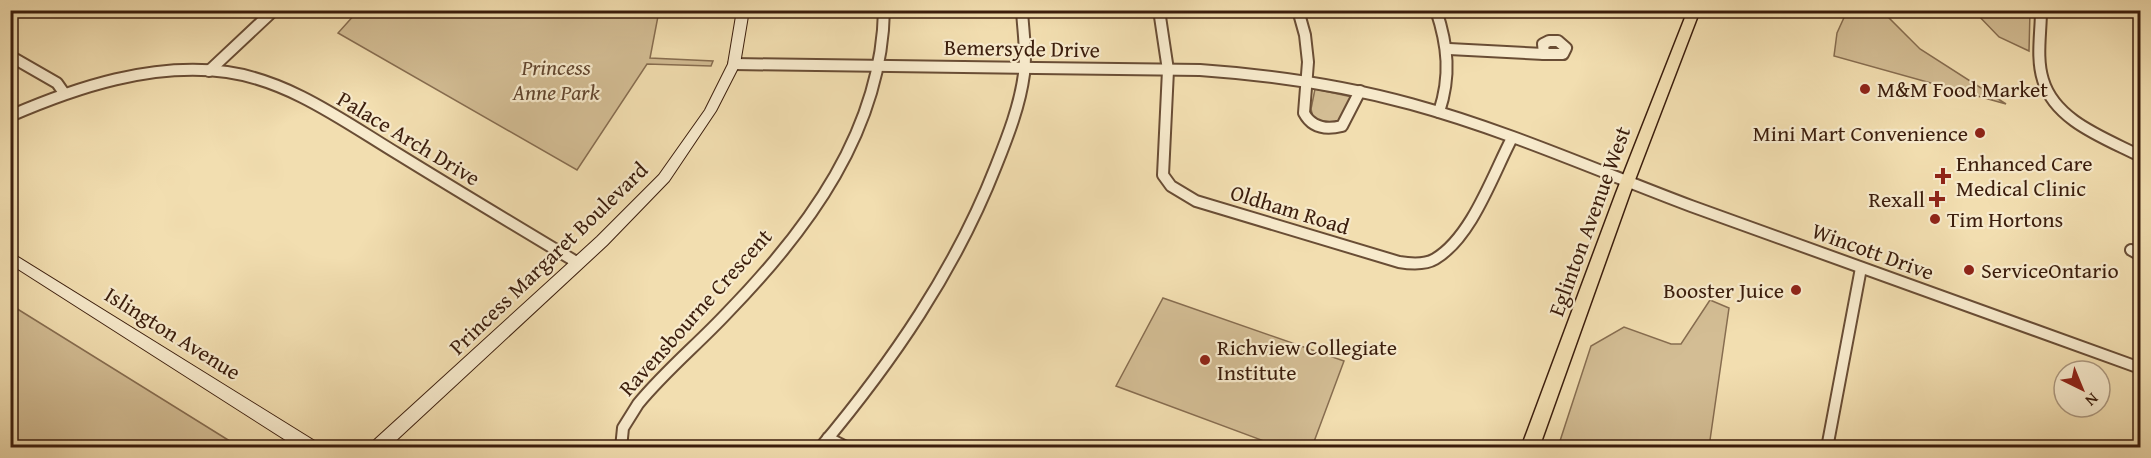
<svg xmlns="http://www.w3.org/2000/svg" width="2151" height="458" font-family="'Gentium Book Plus',serif">
<style>
.green{fill:#d3bd94;stroke:#876d50;stroke-width:1.5}
.lines{fill:none;stroke-linecap:round;stroke-linejoin:round}
.street-casing{stroke:#694d35;stroke-width:14}
.secondary-casing{stroke:#3b1d0c;stroke-width:2}
.primary-casing{stroke:#3b1d0c;stroke-width:3}
.street{stroke:#f7eacc;stroke-width:10}
.secondary{fill:#f7eacc;fill-rule:evenodd}
.primary{fill:#f2deb0;fill-rule:evenodd}
.poi-dot{fill:#8f2418;stroke:#f7eacc;stroke-width:2}
.labels{text-anchor:middle;stroke-width:4.5;stroke-linejoin:round;paint-order:stroke}
.street-label{font-size:22px;fill:#3b1d0c;stroke:#f7eacc}
.park-label{font-size:22px;font-style:italic;fill:#61452e;stroke:#f7eacc}
.poi-label{font-size:22px;fill:#3b1d0c;stroke:#f7eacc;text-anchor:start}
</style>
<rect width="100%" height="100%" fill="#f2deb0"/>
<filter id="stains"><feTurbulence type="fractalNoise" baseFrequency=".00333" numOctaves="4"/><feColorMatrix values="0 0 0 0 .2 0 0 0 0 .09 0 0 0 0 .02 0 0 0 .5 -.17"/></filter>
<radialGradient id="worn" r=".72"><stop offset=".6" stop-color="#630" stop-opacity="0"/><stop offset="1" stop-color="#630" stop-opacity=".3"/></radialGradient>
<g class="green">
<polygon points="342,11 659,11 650,58 713,61 711,66 647,64 577,170 338,33 356,13"/>
<polygon points="1847,11 1876,11 1885,14 1920,49 2006,104 1834,56 1837,33"/>
<polygon points="1974,11 2030,11 2029,51 1999,37"/>
<polygon points="1315,89 1352,97 1345,118 1331,126 1313,118 1311,109"/>
<polygon points="1163,298 1344,361 1312,447 1280,447 1116,386"/>
<polygon points="1710,300 1729,308 1709,447 1558,447 1591,346 1624,327 1671,344 1681,344"/>
<polygon points="11,305 233,443 228,448 11,447"/>
</g>
<g class="lines">
<defs>
<g id="street">
<path d="M 1159,10 L 1168,70 L 1163,175 L 1171,186 L 1196,201 L 1399,262 C 1411,264 1425,265 1435,259 C 1472,237 1493,174 1512,138"/>
<path d="M 1298,10 L 1305,35 L 1308,62 L 1304,113 C 1312,128 1326,130 1342,126 L 1360,91"/>
<path d="M 1436,10 C 1448,46 1451,76 1439,112"/>
<path d="M 2041,10 C 2041,33 2036,58 2043,80 C 2055,121 2105,138 2140,156"/>
<polygon points="1549,41 1558,41 1566,48 1563,54 1544,54 1543,44"/>
<polyline points="1449,49 1544,54"/>
<polyline points="10,56 57,83 64,93"/>
<path d="M 734,64 L 1200,70 C 1271,75 1342,85 1411,104 C 1506,130 1598,171 1691,206 C 1840,261 1990,314 2140,368"/>
<polyline points="209,71 274,10"/>
<path d="M 10,116 C 77,87 152,62 227,72 C 290,81 345,122 398,154 C 458,191 518,227 578,263"/>
<polyline points="2131,250 2140,255"/>
<polyline points="828,438 848,448"/>
<path d="M 621,448 L 623,428 L 638,404 C 665,371 698,344 727,313 C 808,230 882,130 884,10"/>
<path d="M 820,448 C 892,362 955,271 996,166 C 1008,136 1020,105 1024,74 C 1027,53 1023,31 1022,10"/>
<polyline points="1827,448 1861,268"/>
</g>
<g id="secondary">
<polygon points="737,10 749,10 740,64 716,111 669,181 607,245 388,448 369,448 371,443 597,237 659,175 705,110 728,64"/>
<polygon points="10,252 318,443 320,448 298,448 10,264"/>
</g>
<polygon id="primary" points="1688,10 1700,10 1630,193 1539,448 1521,448 1616,193"/>
</defs>
<use href="#street" class="street-casing"/>
<use href="#secondary" class="secondary-casing"/>
<use href="#primary" class="primary-casing"/>
<use href="#street" class="street"/>
<use href="#secondary" class="secondary"/>
<use href="#primary" class="primary"/>
</g>
<g class="poi-dot">
<circle cx="1865" cy="89" r="6"/>
<circle cx="1980" cy="133" r="6"/>
<path d="M1940 167h6v6h6v6h-6v6h-6v-6h-6v-6h6z"/>
<path d="M1934 190h6v6h6v6h-6v6h-6v-6h-6v-6h6z"/>
<circle cx="1935" cy="219" r="6"/>
<circle cx="1969" cy="270" r="6"/>
<circle cx="1796" cy="290" r="6"/>
<circle cx="1205" cy="360" r="6"/>
</g>
<g class="labels">
<g class="street-label">
<text transform="translate(1022 48) rotate(1)" y="8">Bemersyde Drive</text>
<text transform="translate(409 138) rotate(31)" y="8">Palace Arch Drive</text>
<text transform="translate(1290 209) rotate(17)" y="8">Oldham Road</text>
<text transform="translate(1589 221) rotate(-70)" y="8">Eglinton Avenue West</text>
<text transform="translate(1873 251) rotate(20)" y="8">Wincott Drive</text>
<text transform="translate(548 258) rotate(-44)" y="8">Princess Margaret Boulevard</text>
<text transform="translate(695 312) rotate(-48)" y="8">Ravensbourne Crescent</text>
<text transform="translate(173 333) rotate(32)" y="8">Islington Avenue</text>
</g>
<g class="park-label">
<text x="556" y="75">Princess<tspan x="556" dy="25">Anne Park</tspan></text>
</g>
<g class="poi-label">
<text x="1877" y="97">M&amp;M Food Market</text>
<text x="1968" y="141" text-anchor="end">Mini Mart Convenience</text>
<text x="1956" y="171">Enhanced Care<tspan x="1956" dy="25">Medical Clinic</tspan></text>
<text x="1925" y="207" text-anchor="end">Rexall</text>
<text x="1947" y="227">Tim Hortons</text>
<text x="1981" y="278">ServiceOntario</text>
<text x="1784" y="298" text-anchor="end">Booster Juice</text>
<text x="1217" y="355">Richview Collegiate<tspan x="1217" dy="25">Institute</tspan></text>
</g>
</g>
<rect width="2151" height="458" fill="none" stroke="#f2deb0" stroke-width="36"/>
<rect x="12" y="12" width="2127" height="434" fill="none" stroke="#3b1d0c" stroke-width="3"/>
<rect x="18" y="18" width="2115" height="422" fill="none" stroke="#3b1d0c" stroke-width="1.5"/>
<g transform="translate(2082 389) rotate(137)"><circle r="28" fill="#f7eacc" stroke="#ac987f" stroke-width="1.5"/>
<path d="M0-4.5L10 22L0 15L-10 22Z" fill="#8f2418"/>
<text y="-9" font-size="16" font-weight="bold" text-anchor="middle" fill="#3b1d0c">N</text>
</g>
<rect width="100%" height="100%" filter="url(#stains)"/>
<rect width="100%" height="100%" fill="url(#worn)"/>
</svg>
